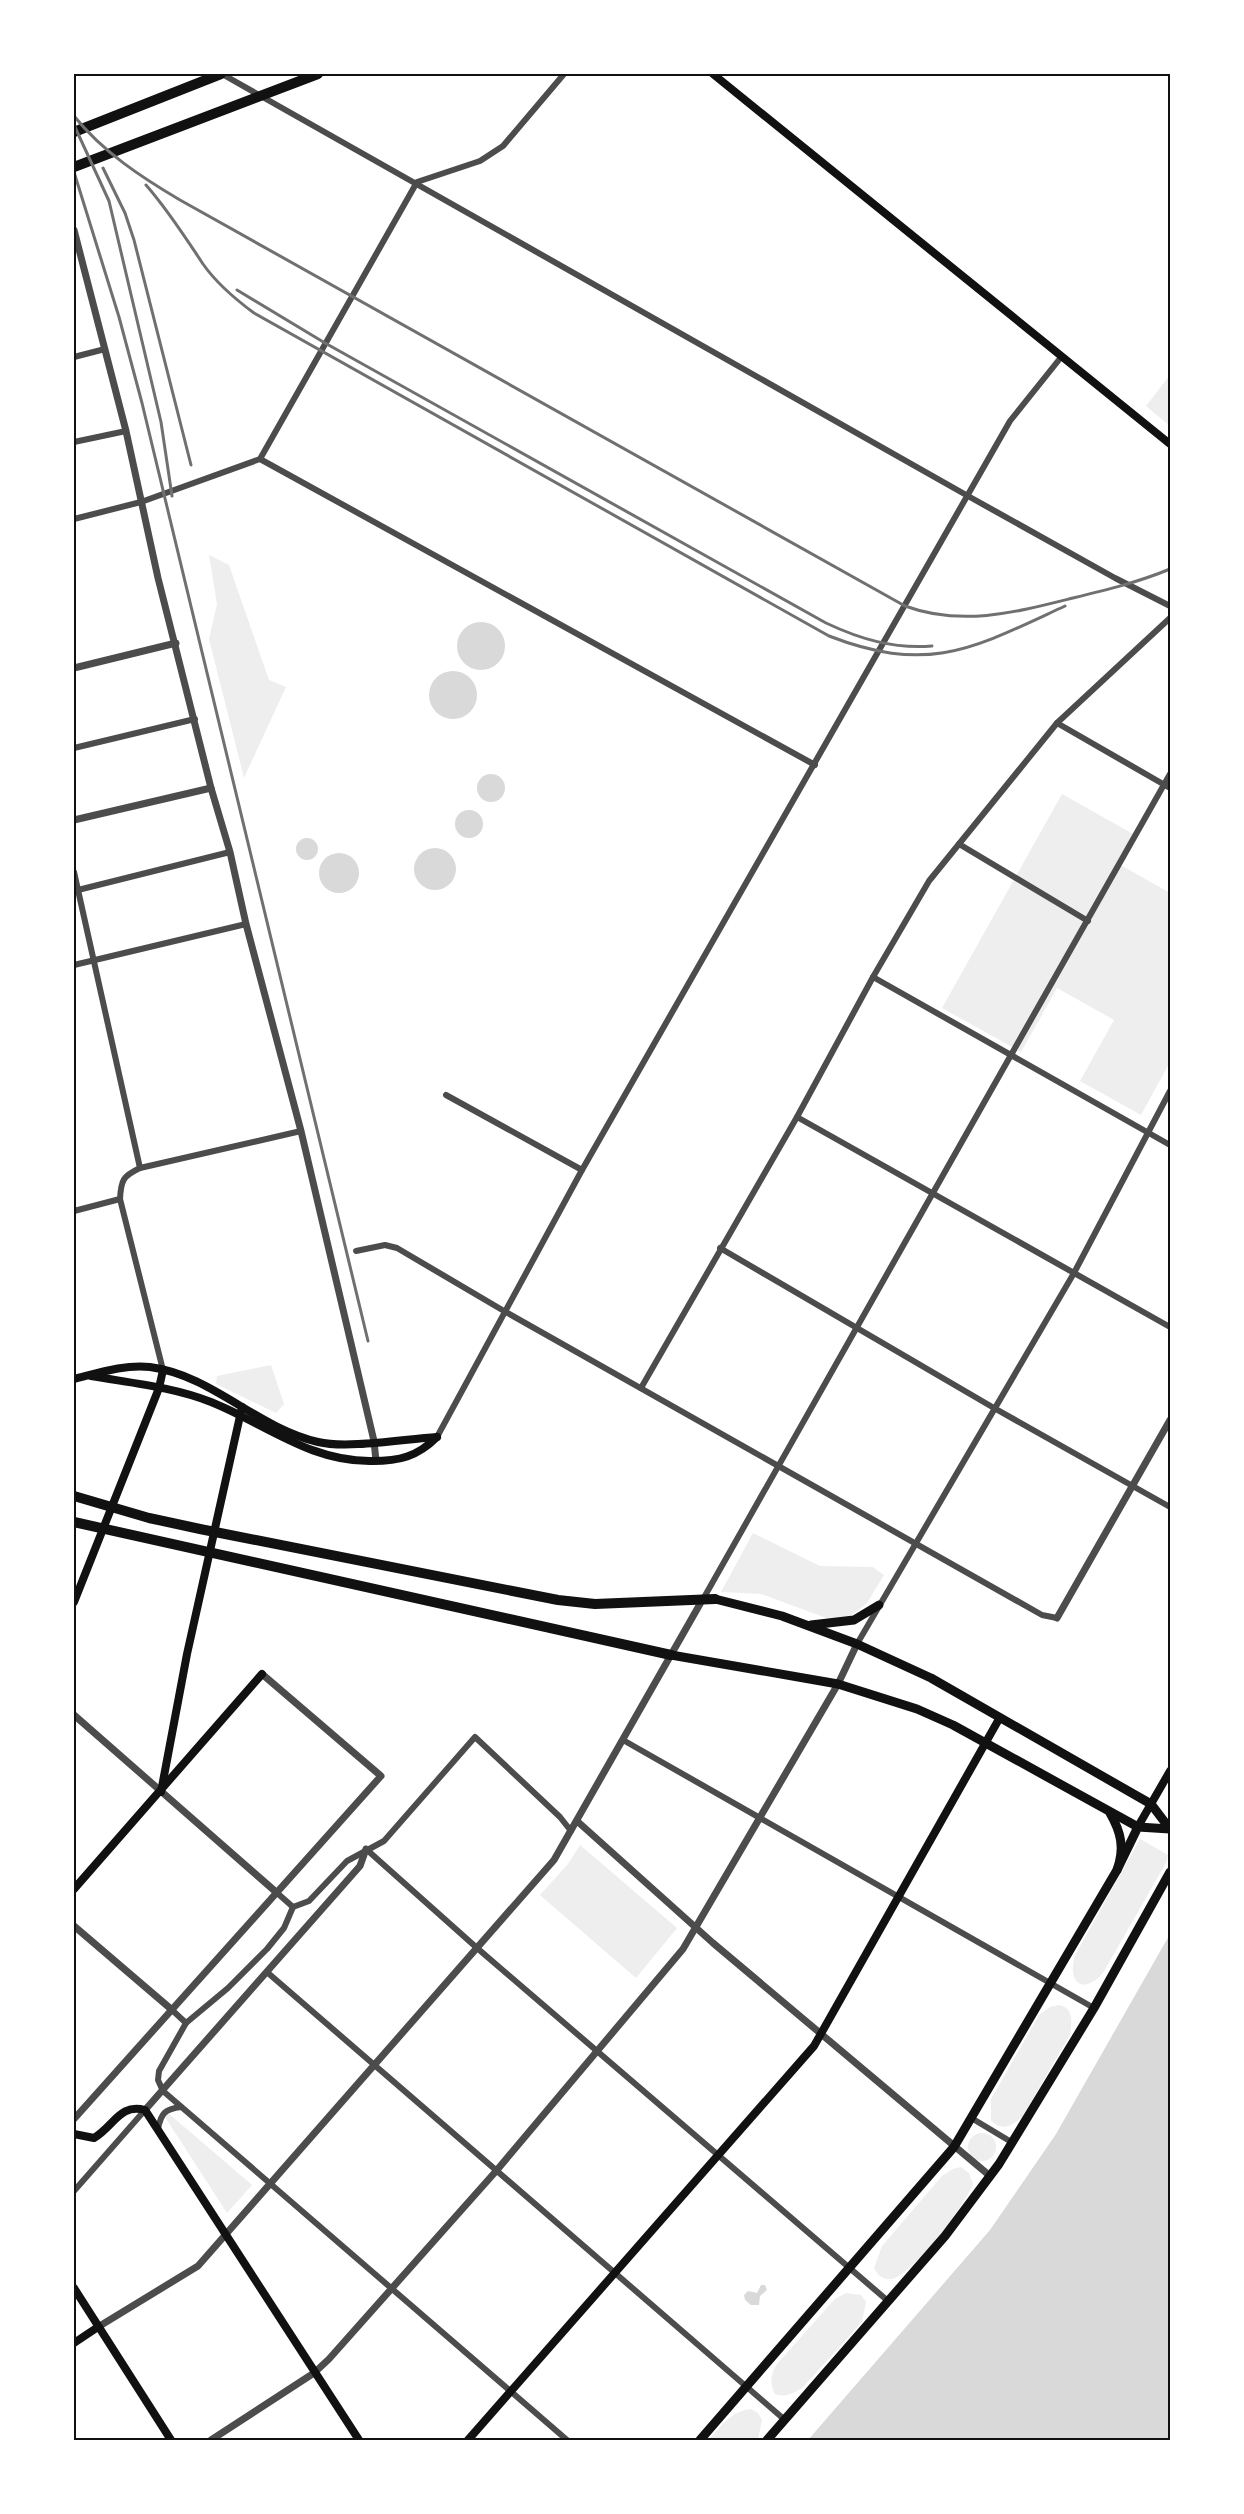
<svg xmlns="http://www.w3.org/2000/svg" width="1244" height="2514" font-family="'Golos Text',sans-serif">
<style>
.green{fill:#eee}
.water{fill:#d9d9d9}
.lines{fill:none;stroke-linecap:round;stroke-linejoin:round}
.minor{stroke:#4c4c4c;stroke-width:6}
.tertiary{stroke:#4c4c4c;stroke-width:7}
.secondary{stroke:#111;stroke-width:8}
.primary{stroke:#111;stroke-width:9}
.trunk{stroke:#111;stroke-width:9}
.motorway{stroke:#111;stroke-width:10}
.rail{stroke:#707070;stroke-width:3}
.neatline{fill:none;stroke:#111;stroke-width:2}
</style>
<rect width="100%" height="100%" fill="#fff"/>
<g class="green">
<polygon points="1170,375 1170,426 1146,406"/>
<polygon points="209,555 229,565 269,680 286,687 244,778 209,639 217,604"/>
<polygon points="1062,794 1135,835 1119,864 1170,893 1170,1062 1141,1115 1080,1081 1114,1020 1057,988 1021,1052 942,1008"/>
<polygon points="271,1365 284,1404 276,1413 216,1384 217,1376"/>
<polygon points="753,1533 820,1566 873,1567 884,1575 867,1603 847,1619 829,1619 761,1594 721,1592"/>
<path d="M 1140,1839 L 1168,1855 L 1167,1861 L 1103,1973 C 1082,1996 1067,1982 1075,1955 Z"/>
<polygon points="580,1845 677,1928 636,1978 540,1895 568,1864"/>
<path d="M 1059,2005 C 1074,2008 1072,2022 1070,2035 L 1022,2117 C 1012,2126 1002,2132 991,2120 L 991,2099 L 1039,2015 L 1050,2007 Z"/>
<polygon points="168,2113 252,2185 227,2213 165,2117"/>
<circle cx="982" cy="2147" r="14"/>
<path d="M 961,2167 L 969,2173 L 973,2184 C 966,2204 912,2275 892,2279 C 882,2280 878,2275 874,2268 L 882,2246 L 942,2176 L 953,2169 Z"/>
<path d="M 846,2293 L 861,2295 L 866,2302 L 862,2322 L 803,2387 C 794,2393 785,2398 775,2394 C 769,2383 771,2374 777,2364 L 835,2299 Z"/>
<path d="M 751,2409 L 758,2413 L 762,2420 L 758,2440 L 709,2440 C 721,2426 731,2411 751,2409 Z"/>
</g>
<g class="water">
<circle cx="481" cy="646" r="24"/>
<circle cx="453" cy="695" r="24"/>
<circle cx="491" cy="788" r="14"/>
<circle cx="469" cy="824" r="14"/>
<circle cx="307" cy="849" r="11"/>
<circle cx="435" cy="869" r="21"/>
<circle cx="339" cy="873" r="20"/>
<polygon points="1170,1934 1170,2440 808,2440 990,2230 1056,2134"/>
<polygon points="761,2285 765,2285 767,2290 760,2296 759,2305 751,2305 745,2300 744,2295 748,2291 757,2293"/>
</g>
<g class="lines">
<g class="minor">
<polyline points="222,74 968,496 1115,578 1170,606"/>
<polyline points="74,357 105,349"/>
<polyline points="74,442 126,431"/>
<polyline points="260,459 815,765"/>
<polyline points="74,519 141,502 260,459 417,182 480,161 503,146 564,74"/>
<polyline points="1057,723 1170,788"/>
<polyline points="74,748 195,719"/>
<polyline points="959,844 1088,921"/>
<polyline points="74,872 140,1168"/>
<polyline points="74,891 230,852"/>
<polyline points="74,965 246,924"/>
<polyline points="873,977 1170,1145"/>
<polyline points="446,1095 582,1170"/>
<polyline points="797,1117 1170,1327"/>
<polyline points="74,1211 120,1199"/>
<polyline points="720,1248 994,1408 1170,1507"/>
<polyline points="356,1251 385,1245 397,1248 504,1311 1042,1615 1057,1618"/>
<path d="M 163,1370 L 120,1199 C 121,1180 123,1176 140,1168 L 301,1131"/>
<polyline points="641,1388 797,1117 873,977 929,881 1057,723 1170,618"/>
<polyline points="437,1437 582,1170 1010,421 1062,356"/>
<polyline points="702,1601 1170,774"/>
<polyline points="857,1644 1074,1273 1170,1091"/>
<polyline points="623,1740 1094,2008"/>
<polyline points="366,1849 477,1948 888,2301"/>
<polyline points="276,1892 293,1907"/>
<polyline points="293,1907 284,1928 267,1949 228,1988 186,2023 159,2071 158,2080 163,2091 567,2440"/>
<polyline points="293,1907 309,1901 347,1861 384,1841 475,1737 560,1817 571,1831"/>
<polyline points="268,1973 785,2420"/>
<polyline points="171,2009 186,2023"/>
<polyline points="973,2119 1013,2143"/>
<path d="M 158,2129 C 161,2113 165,2109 181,2107"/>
<polyline points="74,2191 145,2110"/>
</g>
<g class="tertiary">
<polyline points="74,230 126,431 158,578 211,788 230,852 246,924 301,1131 374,1441 376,1461"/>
<polyline points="74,668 176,643"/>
<polyline points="74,820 211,788"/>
<polyline points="1057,1618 1170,1420"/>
<polyline points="74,1715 276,1892"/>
<polyline points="577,1821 713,1943 990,2176"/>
<polyline points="74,1926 171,2009"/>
<polyline points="145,2110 360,1866 366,1849"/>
<polyline points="74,2119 381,1776 262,1674"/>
<polyline points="98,2327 198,2266 554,1860 700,1604"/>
<polyline points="211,2440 314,2373 329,2359 497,2170 683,1949 838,1684 857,1644"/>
</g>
<g class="secondary">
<polyline points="713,74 1170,444"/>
<path d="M 91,1376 C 131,1383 173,1387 211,1402 C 266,1424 310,1462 372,1461 C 399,1461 417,1457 437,1437"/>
<path d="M 74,1379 C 98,1373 125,1364 150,1367 C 212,1375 257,1428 318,1442 C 348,1449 404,1439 437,1437"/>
<polyline points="74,1602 159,1388 163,1370"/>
<polyline points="161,1792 187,1654 242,1407"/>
<polyline points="1136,1830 1170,1771"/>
<polyline points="74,1889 262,1674"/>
<path d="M 74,2134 L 94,2138 C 114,2126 120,2103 145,2110 L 359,2440"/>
<polyline points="74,2288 171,2440"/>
<polyline points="74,2343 98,2327"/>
<polyline points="468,2440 814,2046 999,1719"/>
</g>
<g class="primary">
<polyline points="700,2440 954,2147 1117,1870 1136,1831"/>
<polyline points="767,2440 945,2236 999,2164 1094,2008 1170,1872"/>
</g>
<g class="trunk">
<polyline points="715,1599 782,1616 857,1644 931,1678 1151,1804 1170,1829"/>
<polyline points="811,1625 854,1620 879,1605"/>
<polyline points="671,1655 838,1684 917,1709 953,1725 1138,1827 1170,1829"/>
<path d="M 1110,1813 C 1121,1832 1125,1848 1117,1870"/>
</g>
<g class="motorway">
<polyline points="74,132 221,74"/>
<polyline points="74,167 318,74"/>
<polyline points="74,1496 149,1518 200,1529 558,1600 595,1604 715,1599"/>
<polyline points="74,1522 671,1655"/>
</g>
<g class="rail">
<path d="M 74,116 C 103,152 141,177 180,200 L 905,606 C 962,627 1017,612 1073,598 C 1106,590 1139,582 1170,569"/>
<polyline points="74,125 109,201 161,422 172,496"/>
<polyline points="103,168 125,213 134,240 191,465"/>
<polyline points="74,172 119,317 142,403 368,1341"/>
<path d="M 146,185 C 168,210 185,237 203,264 C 217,284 235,299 254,313 L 829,636 C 930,675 974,648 1065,606"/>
<path d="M 237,290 L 325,343 L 826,623 C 860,639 893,649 932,646"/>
</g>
</g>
<rect width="1244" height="2514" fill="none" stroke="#ffffff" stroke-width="150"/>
<rect x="75" y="75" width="1094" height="2364" class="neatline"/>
</svg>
